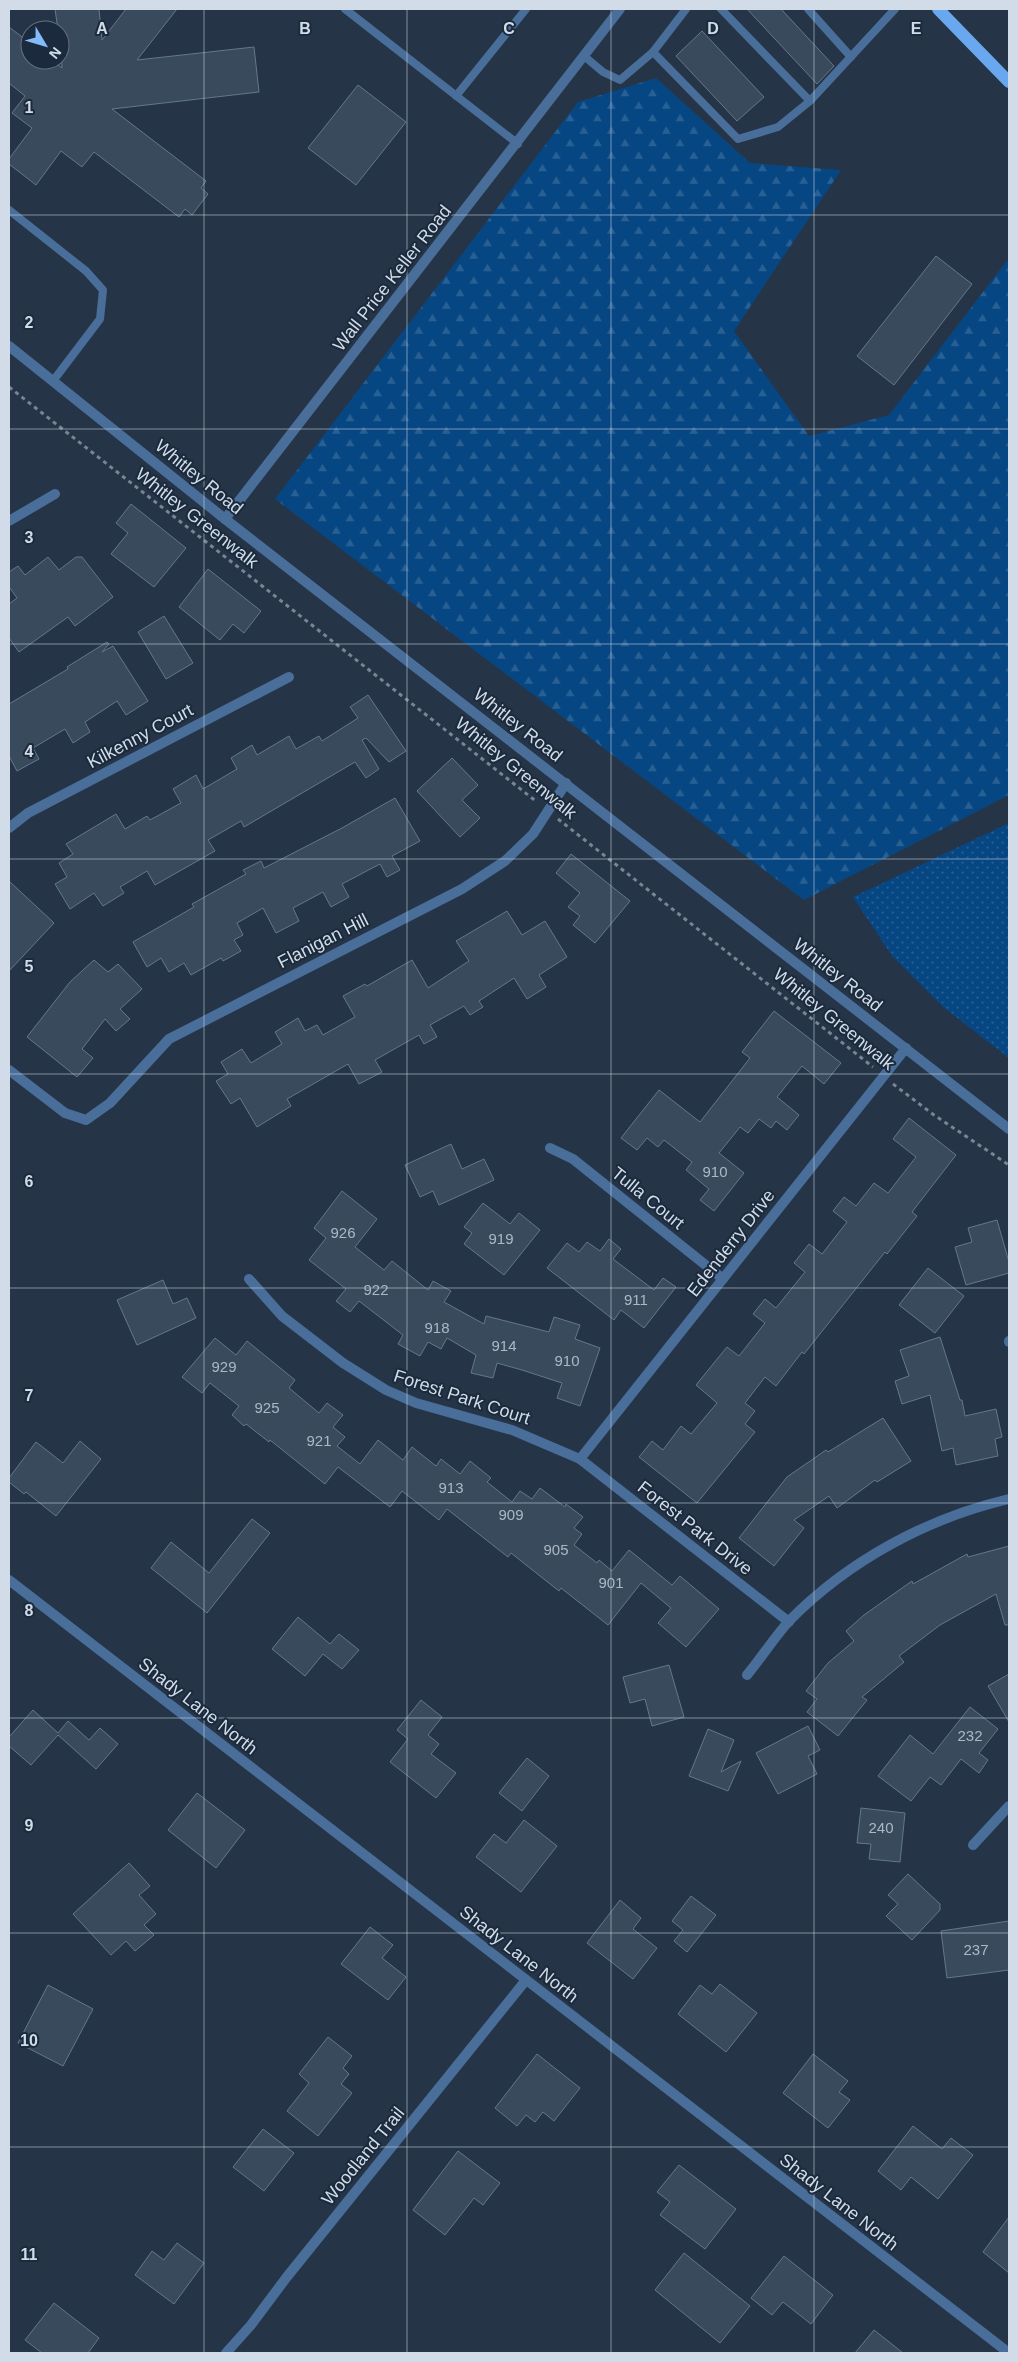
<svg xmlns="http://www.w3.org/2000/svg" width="1018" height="2362" font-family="Helvetica,sans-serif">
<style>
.grass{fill:url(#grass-dots)}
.forest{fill:url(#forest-firs)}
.building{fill:#394a5d;stroke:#65778d}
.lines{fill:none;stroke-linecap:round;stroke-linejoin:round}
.path{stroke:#788594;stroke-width:3;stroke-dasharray:4 4;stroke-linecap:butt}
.service{stroke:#496e9a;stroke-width:8}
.minor{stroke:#496e9a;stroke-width:10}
.tertiary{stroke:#496e9a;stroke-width:10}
.primary{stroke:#69a7ef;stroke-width:12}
.grid{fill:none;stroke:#d2dce8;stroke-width:1;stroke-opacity:0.55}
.labels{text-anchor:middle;stroke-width:4;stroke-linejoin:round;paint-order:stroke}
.number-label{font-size:15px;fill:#acb8c5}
.street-label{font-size:18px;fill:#d2dce8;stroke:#1b2a3c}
.grid-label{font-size:16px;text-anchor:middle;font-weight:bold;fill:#d2dce8;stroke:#1b2a3c;stroke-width:4;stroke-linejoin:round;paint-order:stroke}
</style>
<defs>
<pattern id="grass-dots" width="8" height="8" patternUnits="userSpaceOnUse" patternTransform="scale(1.25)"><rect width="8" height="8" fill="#064682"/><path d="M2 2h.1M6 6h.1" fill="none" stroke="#296094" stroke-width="1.8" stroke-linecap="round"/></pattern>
<pattern id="forest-firs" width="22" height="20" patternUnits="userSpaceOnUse" patternTransform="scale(1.25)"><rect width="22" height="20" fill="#064682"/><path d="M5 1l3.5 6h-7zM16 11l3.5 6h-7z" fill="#296094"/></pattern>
</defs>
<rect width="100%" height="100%" fill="#253547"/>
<polygon class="grass" points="1009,823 1009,1058 943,1007 892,956 853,897"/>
<polygon class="forest" points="656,78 750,163 841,170 734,331 809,436 889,415 1009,258 1009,795 804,900 275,499 578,102"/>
<g class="building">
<polygon points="55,9 99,9 102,40 126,9 177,9 137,60 254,47 259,92 112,109 206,181 201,188 208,194 192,215 185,209 179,217 94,152 82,167 61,151 36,185 9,164 9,159 32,128 12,113 25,96 9,83 9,27 30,43 30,60 52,60 62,68 60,30 58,30"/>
<polygon points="747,9 781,9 834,66 817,84"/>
<polygon points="702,31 764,97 737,121 676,56"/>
<polygon points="358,85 406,122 356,185 308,148"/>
<polygon points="936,256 972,284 894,385 857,356"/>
<polygon points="131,504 186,548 154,587 111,554 128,533 116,523"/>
<polygon points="48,557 59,570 76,557 82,557 113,597 75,626 68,617 19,652 9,638 9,604 17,598 9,587 9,572 18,566 25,575"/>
<polygon points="208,569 261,611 244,633 233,624 220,640 179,607"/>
<polygon points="164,616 193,663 166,679 138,632"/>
<polygon points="107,642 109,644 102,652 113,646 148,701 126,715 117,701 85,722 90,732 73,743 65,729 33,748 39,759 17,771 9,756 9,704 68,669 67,667"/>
<polygon points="368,695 406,751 389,762 366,738 362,740 379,769 366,778 355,762 244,827 241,821 208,840 215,851 155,885 147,871 120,887 124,893 103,906 94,893 70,909 55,884 67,877 59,863 73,854 66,844 116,814 125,829 147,816 150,820 181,803 173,789 196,775 203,789 237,769 231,758 252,745 257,755 289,736 296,749 319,736 322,741 358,718 350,707"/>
<polygon points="452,758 478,785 462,800 480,818 460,837 417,791"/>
<polygon points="395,798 420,841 392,856 400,870 387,877 380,864 342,884 349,897 331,907 323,892 293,908 299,921 276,933 263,908 237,923 243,935 234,940 241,951 223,961 221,958 191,975 184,963 169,972 161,958 147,967 133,942 194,907 192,904 246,874 243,870 261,861 264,868 342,828"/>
<polygon points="571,854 630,901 595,943 573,925 580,916 568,907 580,893 556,873"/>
<polygon points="9,881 54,923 9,971"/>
<polygon points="507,911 522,935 545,921 567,957 539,975 546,987 527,999 514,978 479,1001 483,1007 470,1015 464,1006 430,1025 437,1037 424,1044 419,1035 375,1060 382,1072 359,1084 348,1064 287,1099 291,1106 257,1127 240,1098 231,1104 216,1081 228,1074 221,1062 242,1049 251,1063 282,1044 275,1032 298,1018 305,1031 317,1025 323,1035 355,1017 343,996 365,984 367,986 412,960 428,988 469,961 456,941"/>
<polygon points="94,960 108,972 118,964 142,989 120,1009 130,1019 116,1031 105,1019 82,1049 93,1058 77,1077 27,1037 70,982"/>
<polygon points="774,1011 841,1063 824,1084 802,1066 777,1097 799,1115 787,1130 776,1121 771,1128 759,1119 748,1133 740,1127 719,1153 744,1173 714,1211 700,1200 709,1189 686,1170 692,1162 664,1140 658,1147 647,1138 637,1150 621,1138 659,1090 700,1122 750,1058 742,1052"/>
<polygon points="909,1118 956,1155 912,1212 917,1216 887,1254 885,1252 804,1354 802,1352 776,1386 765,1377 745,1403 755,1411 745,1424 755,1432 697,1503 639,1457 652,1441 663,1450 681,1426 691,1434 717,1403 696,1385 727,1347 739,1356 765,1323 753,1314 765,1299 776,1308 805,1272 794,1263 809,1244 822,1254 847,1222 833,1211 844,1197 856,1206 874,1183 888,1193 916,1157 893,1139"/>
<polygon points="451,1144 462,1169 484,1159 494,1180 439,1205 433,1191 420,1197 405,1165"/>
<polygon points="342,1191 377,1219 355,1247 384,1270 392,1261 428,1290 433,1281 451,1291 444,1302 484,1324 486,1316 549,1332 554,1317 580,1325 575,1339 600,1348 580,1406 557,1398 562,1383 522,1370 497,1363 493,1378 471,1373 476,1355 447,1338 441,1349 428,1342 420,1356 398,1344 403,1335 359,1301 350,1312 336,1301 346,1289 309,1260 326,1238 314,1228"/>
<polygon points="483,1203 510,1224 519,1213 540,1230 504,1275 464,1244 472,1233 464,1227"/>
<polygon points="997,1220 1009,1262 1009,1273 966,1285 955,1247 972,1242 968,1228"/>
<polygon points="609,1239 621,1249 613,1259 654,1290 663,1278 676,1287 644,1328 621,1310 614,1320 547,1268 567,1243 579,1252 587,1242 600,1251"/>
<polygon points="928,1268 964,1296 935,1333 899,1305"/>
<polygon points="163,1280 173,1304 187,1298 196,1318 137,1345 117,1300"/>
<polygon points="940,1337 960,1400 962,1400 965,1416 996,1409 1002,1437 995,1439 998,1456 956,1465 953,1448 942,1451 930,1395 902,1404 895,1381 909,1376 900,1350"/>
<polygon points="215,1338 236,1355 247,1341 295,1380 289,1388 319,1413 327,1403 343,1415 333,1427 345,1437 337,1446 360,1464 378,1440 403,1460 412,1447 436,1466 441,1459 460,1474 470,1461 491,1478 487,1482 512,1502 520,1491 532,1499 540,1488 565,1507 566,1504 583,1517 574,1528 582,1534 574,1545 597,1563 599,1560 612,1571 629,1550 672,1585 680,1576 719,1609 686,1647 658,1623 671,1608 641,1583 608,1625 561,1588 559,1591 511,1553 508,1557 447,1509 439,1520 402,1491 390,1507 338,1467 325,1484 270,1440 269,1442 246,1424 244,1426 232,1415 239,1406 210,1383 202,1393 182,1377"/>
<polygon points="883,1418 911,1461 877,1482 875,1480 837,1508 829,1496 794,1520 804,1528 774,1566 739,1538 787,1477 826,1450 828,1452"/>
<polygon points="80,1441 101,1459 56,1516 26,1492 24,1494 9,1482 9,1478 36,1442 63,1463"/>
<polygon points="252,1519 270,1533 207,1613 151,1568 171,1542 209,1573"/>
<polygon points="1009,1546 1009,1625 1005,1625 996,1594 940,1625 899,1656 904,1662 862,1697 867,1700 838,1736 807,1712 817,1699 806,1691 828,1663 854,1641 846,1631 864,1615 912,1581 913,1584 967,1554 968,1557"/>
<polygon points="298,1617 330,1644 339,1634 359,1650 342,1669 323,1654 305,1676 272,1649"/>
<polygon points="669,1665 684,1717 652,1726 645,1699 630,1703 623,1677"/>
<polygon points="1009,1674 1009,1722 988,1686"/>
<polygon points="421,1700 442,1717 428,1735 439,1744 431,1754 456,1773 436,1798 390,1762 408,1739 397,1730"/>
<polygon points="970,1707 998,1729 979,1753 988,1760 979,1773 961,1759 941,1785 930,1777 911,1801 878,1776 910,1735 933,1754"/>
<polygon points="33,1710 58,1733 68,1721 89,1740 100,1728 118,1744 96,1769 58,1735 31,1765 9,1746 9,1737"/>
<polygon points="808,1726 820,1750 808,1756 817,1774 778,1794 756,1753"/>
<polygon points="708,1729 734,1740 721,1772 741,1761 728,1791 689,1776"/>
<polygon points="527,1758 549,1776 522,1811 499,1793"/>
<polygon points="197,1793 245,1830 216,1868 168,1830"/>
<polygon points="861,1808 905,1813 900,1862 869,1859 871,1844 857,1843"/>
<polygon points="524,1820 557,1846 521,1892 476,1857 494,1834 506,1843"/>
<polygon points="129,1863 150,1886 139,1895 156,1914 144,1925 154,1935 135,1951 126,1941 111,1955 73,1914"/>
<polygon points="908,1874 940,1904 940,1910 912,1940 886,1916 898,1904 888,1895"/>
<polygon points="691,1896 716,1915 687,1952 674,1941 683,1930 672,1921"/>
<polygon points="620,1900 641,1918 633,1929 657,1948 633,1979 587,1943"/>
<polygon points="1009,1921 1009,1970 947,1978 941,1931"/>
<polygon points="370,1927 393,1945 382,1958 406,1977 388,2000 341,1964"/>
<polygon points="720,1984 757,2013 726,2052 678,2014 700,1985 712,1994"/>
<polygon points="48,1985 93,2009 63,2066 18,2043"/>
<polygon points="328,2037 352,2056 343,2068 349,2074 341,2084 352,2093 318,2136 287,2111 309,2083 299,2074"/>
<polygon points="537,2054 580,2088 554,2121 543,2112 535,2122 526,2115 517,2126 495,2108"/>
<polygon points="813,2054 848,2081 839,2092 850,2100 828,2128 783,2093"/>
<polygon points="913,2126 942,2149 951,2138 973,2155 938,2199 911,2177 901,2190 878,2171"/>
<polygon points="263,2129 294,2153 264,2191 233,2167"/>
<polygon points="458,2151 500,2183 483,2205 474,2198 445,2235 413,2210"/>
<polygon points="679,2165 736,2209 705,2249 660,2215 670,2202 657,2192"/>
<polygon points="1009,2217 1009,2273 983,2252"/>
<polygon points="177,2243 204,2263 174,2304 135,2275 152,2251 164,2260"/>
<polygon points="684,2253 750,2306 720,2343 655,2290"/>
<polygon points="784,2256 833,2295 811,2324 783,2302 772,2315 751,2298"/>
<polygon points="54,2303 99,2338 88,2353 42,2353 25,2340"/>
<polygon points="874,2330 903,2353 855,2353"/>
</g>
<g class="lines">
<g class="path">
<polyline points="9,387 537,802"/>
<polyline points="558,819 873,1067"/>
<polyline points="893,1084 934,1115 1009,1165"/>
</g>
<g class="service">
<polyline points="345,9 518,144"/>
<polyline points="721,9 810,101 895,9"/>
<polyline points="808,9 851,57"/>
<polyline points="653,52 686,9"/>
<polyline points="584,56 603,72 620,80 653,52 738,139 778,127 810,101"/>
<polyline points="456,96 526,9"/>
<polyline points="9,210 86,271 103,290 100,319 53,381"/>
</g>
<g class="minor">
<polyline points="9,521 55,494"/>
<polyline points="9,828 28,813 289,677"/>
<polyline points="9,1070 65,1113 86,1120 110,1103 169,1039 462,889 505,861 533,834 566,783"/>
<polyline points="550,1148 573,1159 723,1279"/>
<polyline points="249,1279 282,1316 343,1363 386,1390 416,1403 512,1430 580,1459 789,1622"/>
<polyline points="1009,1341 1009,1342"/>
<polyline points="580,1459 906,1048"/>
<polyline points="9,1580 1009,2353"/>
<path d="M 747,1675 C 761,1658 774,1638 789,1621 C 848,1561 927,1518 1009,1499"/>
<polyline points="973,1845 1009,1806"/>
<polyline points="226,2353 251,2325 286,2278 526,1980"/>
</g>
<g class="tertiary">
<polyline points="9,346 225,519 1009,1129"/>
<polyline points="225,519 620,9"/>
</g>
<polyline class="primary" points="938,9 1009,82"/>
</g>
<path class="grid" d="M 204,9 L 204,2353M 407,9 L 407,2353M 611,9 L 611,2353M 814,9 L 814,2353M 9,215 L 1009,215M 9,429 L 1009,429M 9,644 L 1009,644M 9,859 L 1009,859M 9,1074 L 1009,1074M 9,1288 L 1009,1288M 9,1503 L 1009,1503M 9,1718 L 1009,1718M 9,1933 L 1009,1933M 9,2147 L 1009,2147"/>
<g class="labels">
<g class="number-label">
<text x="715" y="1177">910</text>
<text x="343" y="1238">926</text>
<text x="501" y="1244">919</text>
<text x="376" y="1295">922</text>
<text x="636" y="1305">911</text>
<text x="437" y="1333">918</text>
<text x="504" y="1351">914</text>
<text x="567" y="1366">910</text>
<text x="224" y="1372">929</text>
<text x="267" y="1413">925</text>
<text x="319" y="1446">921</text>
<text x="451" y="1493">913</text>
<text x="511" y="1520">909</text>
<text x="556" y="1555">905</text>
<text x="611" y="1588">901</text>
<text x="970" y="1741">232</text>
<text x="881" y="1833">240</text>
<text x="976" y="1955">237</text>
</g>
<g class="street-label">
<text transform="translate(392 278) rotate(-52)" y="6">Wall Price Keller Road</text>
<text transform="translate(199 477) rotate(39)" y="6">Whitley Road</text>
<text transform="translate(197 518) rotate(38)" y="6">Whitley Greenwalk</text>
<text transform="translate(518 725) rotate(38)" y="6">Whitley Road</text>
<text transform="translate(140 736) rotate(-28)" y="6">Kilkenny Court</text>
<text transform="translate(516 768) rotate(39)" y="6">Whitley Greenwalk</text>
<text transform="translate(323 941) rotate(-27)" y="6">Flanigan Hill</text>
<text transform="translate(838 975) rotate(38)" y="6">Whitley Road</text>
<text transform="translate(834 1019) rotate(39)" y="6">Whitley Greenwalk</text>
<text transform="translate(648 1198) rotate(39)" y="6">Tulla Court</text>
<text transform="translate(731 1243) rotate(-52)" y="6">Edenderry Drive</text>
<text transform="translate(462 1397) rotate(18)" y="6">Forest Park Court</text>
<text transform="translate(695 1528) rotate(38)" y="6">Forest Park Drive</text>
<text transform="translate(198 1706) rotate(38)" y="6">Shady Lane North</text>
<text transform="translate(519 1954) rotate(38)" y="6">Shady Lane North</text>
<text transform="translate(363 2156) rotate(-51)" y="6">Woodland Trail</text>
<text transform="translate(839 2202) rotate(38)" y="6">Shady Lane North</text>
</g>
</g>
<g class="grid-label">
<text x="102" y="34">A</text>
<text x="305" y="34">B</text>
<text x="509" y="34">C</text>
<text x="713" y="34">D</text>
<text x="916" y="34">E</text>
<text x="29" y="113">1</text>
<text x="29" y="328">2</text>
<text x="29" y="543">3</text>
<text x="29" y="757">4</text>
<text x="29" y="972">5</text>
<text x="29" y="1187">6</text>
<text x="29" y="1401">7</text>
<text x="29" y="1616">8</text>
<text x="29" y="1831">9</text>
<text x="29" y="2046">10</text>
<text x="29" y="2260">11</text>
</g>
<rect width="1018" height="2362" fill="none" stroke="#d2dce8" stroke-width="20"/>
<g transform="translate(45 45) rotate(128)"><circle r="24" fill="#1b2a3c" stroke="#647181"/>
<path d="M0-4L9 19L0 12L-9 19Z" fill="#85bbfb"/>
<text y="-8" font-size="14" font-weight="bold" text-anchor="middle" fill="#d2dce8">N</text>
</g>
</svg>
